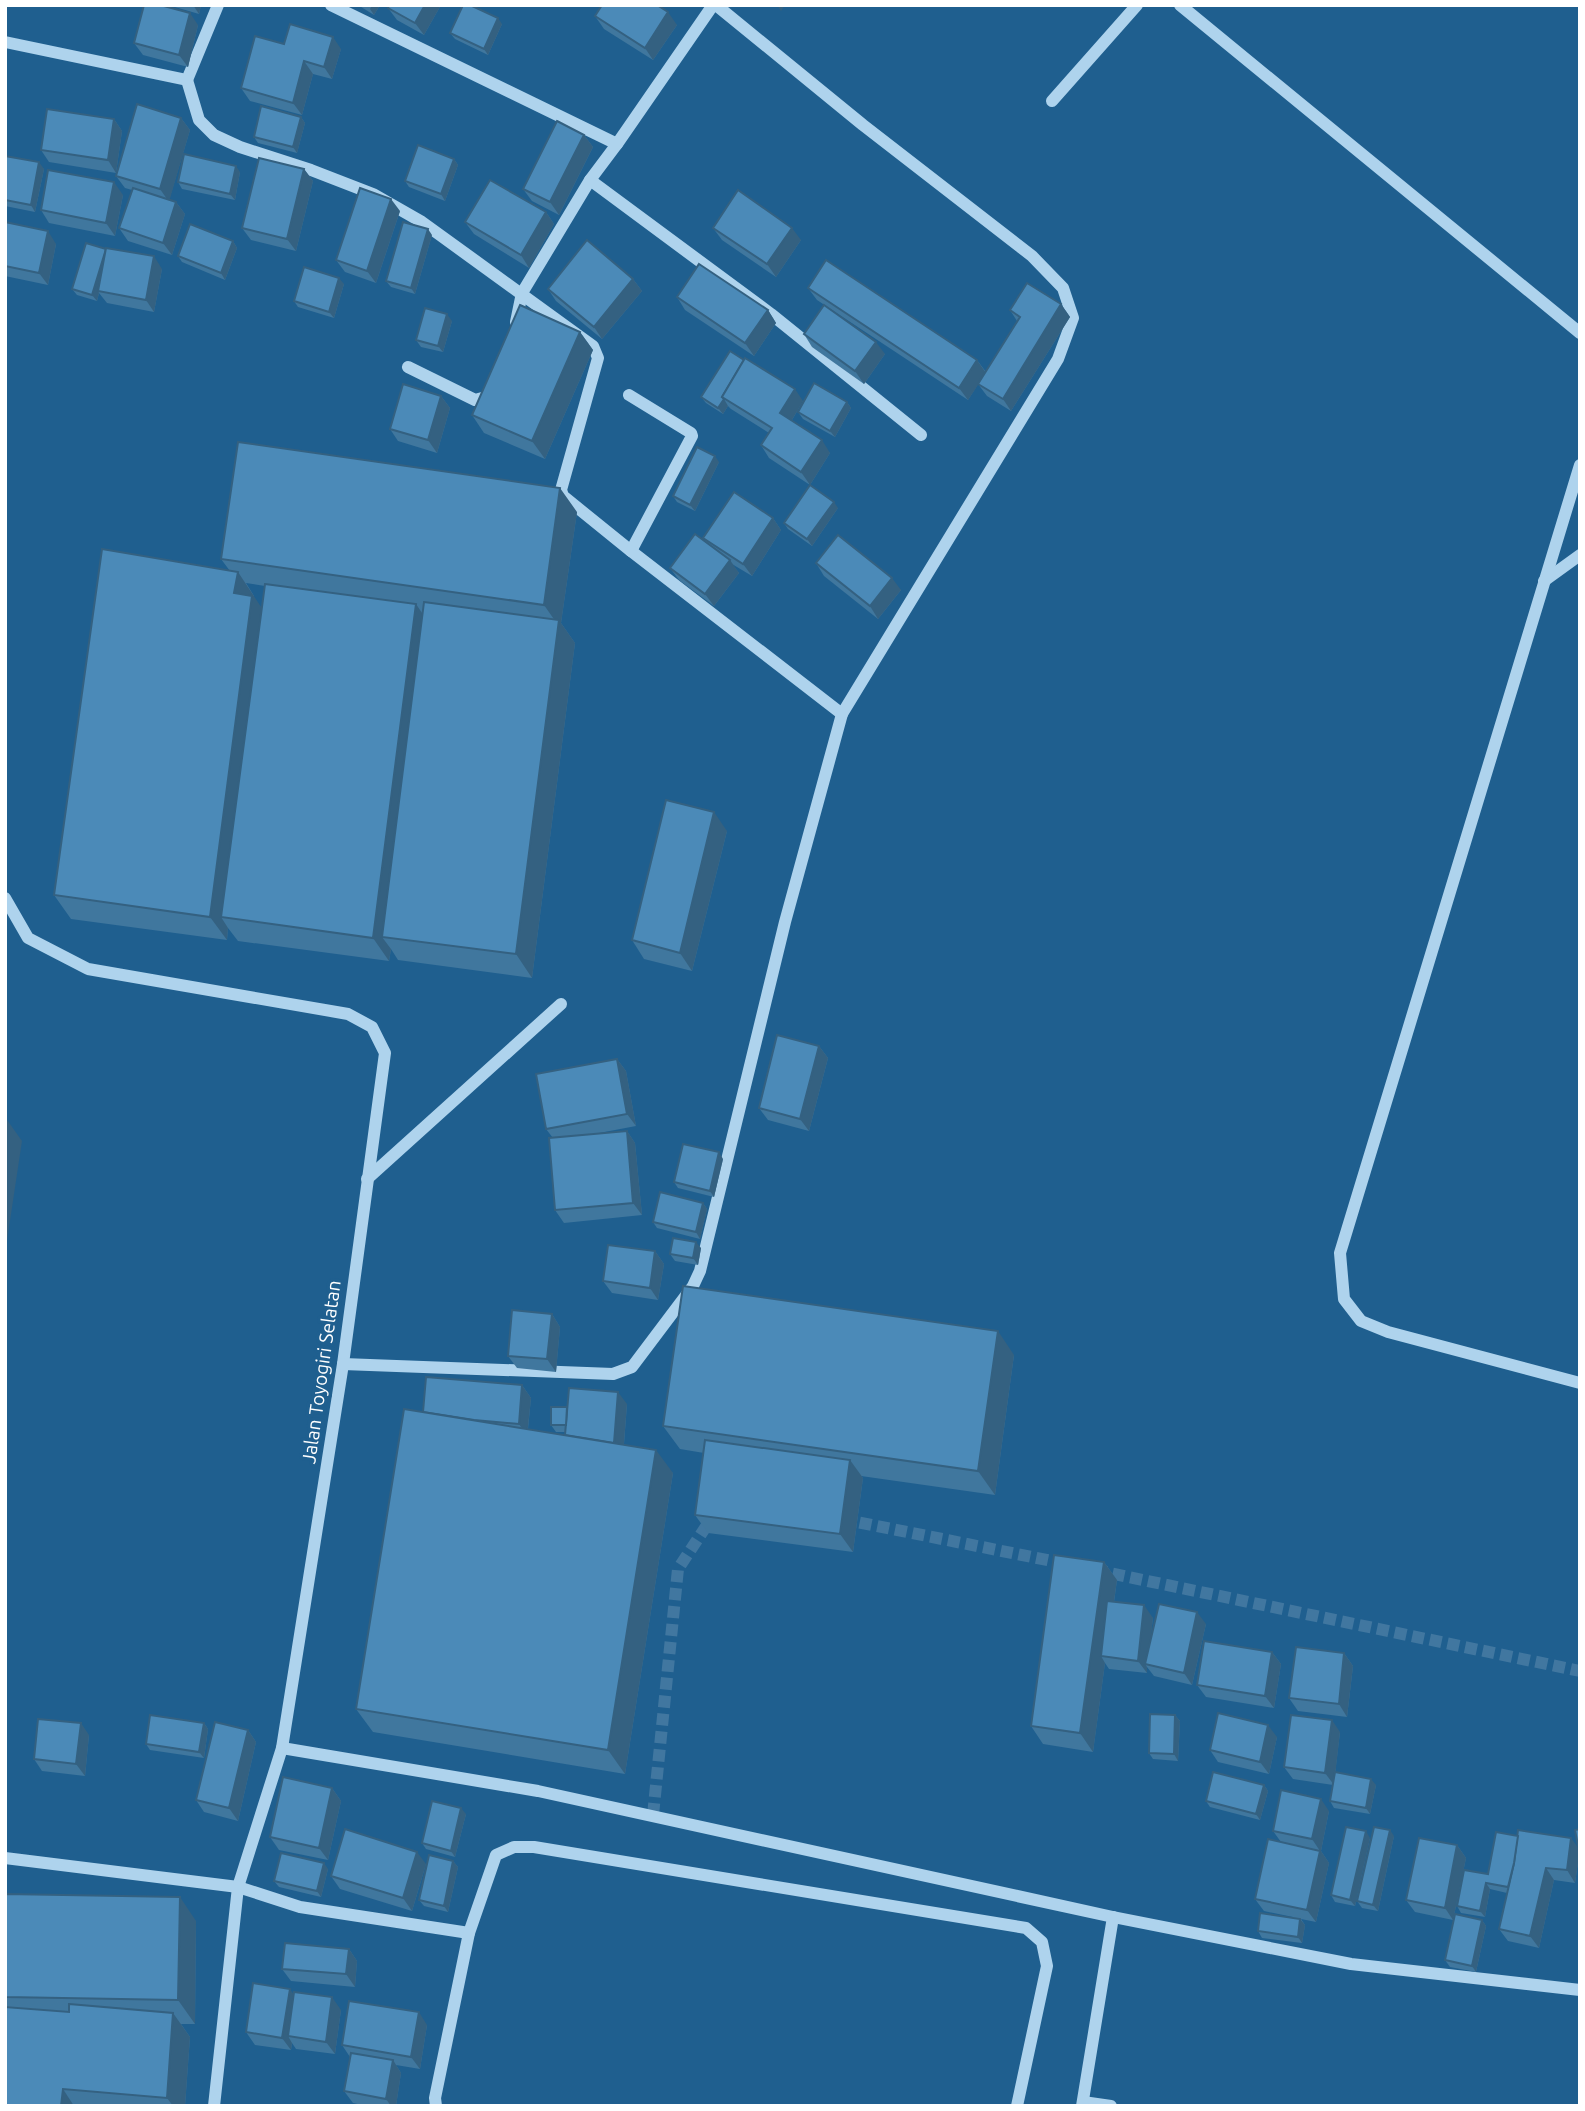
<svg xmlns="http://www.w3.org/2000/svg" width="1585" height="2111" font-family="Ubuntu,sans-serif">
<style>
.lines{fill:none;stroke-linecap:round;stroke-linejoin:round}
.minor-tunnel{stroke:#4177a0;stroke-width:12;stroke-dasharray:12 6;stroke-linecap:butt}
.minor{stroke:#aed3ed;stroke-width:12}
.wall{fill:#40779e;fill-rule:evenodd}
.shaded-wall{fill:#346181}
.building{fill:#4b8ab8;stroke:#346181;stroke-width:2}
.labels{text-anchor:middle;stroke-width:7;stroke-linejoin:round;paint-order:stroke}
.street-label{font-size:19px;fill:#fff;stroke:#1f5f8f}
</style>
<rect width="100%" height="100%" fill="#1f5f8f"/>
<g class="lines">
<g class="minor-tunnel">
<polyline points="842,1519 1067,1564"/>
<polyline points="1095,1570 1580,1671"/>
<polyline points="653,1815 678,1569 709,1522 717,1520"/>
</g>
<g class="minor">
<polyline points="331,5 617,144 713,5"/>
<polyline points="1180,5 1580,333"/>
<polyline points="5,42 187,80 218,5"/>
<polyline points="187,80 199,120 214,135 240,147 311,170 373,194 422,222 593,346 598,358 561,490 563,496 631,551 692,436 691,433 629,395"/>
<polyline points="1052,101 1137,5"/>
<polyline points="590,180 771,314 921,435"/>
<polyline points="516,322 522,293 590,180 617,144"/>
<polyline points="408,367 475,400 493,395"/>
<polyline points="1580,465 1340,1253 1344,1299 1361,1321 1388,1332 1580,1383"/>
<polyline points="631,551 842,714"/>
<polyline points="1544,581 1580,555"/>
<polyline points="5,898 28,938 88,969 348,1014 372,1027 385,1053 343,1364 282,1748 238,1887 214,2106"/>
<polyline points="367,1179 561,1004"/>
<polyline points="343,1364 613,1374 632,1367 693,1286 700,1271 785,922 842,714 1058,359 1073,318 1063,288 1032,256 863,125 716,5"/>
<polyline points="282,1748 538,1791 1113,1917 1351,1964 1580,1990"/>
<polyline points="5,1858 238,1887 300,1907 469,1933"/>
<polyline points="1083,2102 1111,2106"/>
<polyline points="436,2106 435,2098 469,1933 496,1855 514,1847 534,1847 1026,1928 1042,1942 1047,1966 1017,2106"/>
<polyline points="1082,2106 1113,1917"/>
</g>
</g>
<g class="wall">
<polygon points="168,5 201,5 199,14"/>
<polygon points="358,5 380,5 374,15"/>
<polygon points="389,5 441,5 424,35 397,20 388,8"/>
<polygon points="595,16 677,25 653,60 604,29"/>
<polygon points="502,24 488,55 455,39 450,33"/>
<polygon points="198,25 188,67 143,55 134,43"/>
<polygon points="284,44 341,49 332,79 313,74 302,115 250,101 241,88"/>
<polygon points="301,117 305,123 297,153 258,143 254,137"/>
<polygon points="181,118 190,130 169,200 176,202 185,214 172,255 128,241 119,228 132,190 125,188 116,176"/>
<polygon points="114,119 122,131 116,173 49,162 41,150"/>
<polygon points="584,135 593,147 559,215 532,201 523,189"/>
<polygon points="5,156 44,169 35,212 5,206"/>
<polygon points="454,159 458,165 445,201 409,187 405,181"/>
<polygon points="304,169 313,181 296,251 251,240 242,228"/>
<polygon points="240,172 235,200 182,189 178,182"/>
<polygon points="123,195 115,236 49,223 41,210"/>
<polygon points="400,211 376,283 345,272 336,260"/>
<polygon points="546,212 554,224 529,268 474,234 465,222"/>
<polygon points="5,222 56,244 48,285 5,276"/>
<polygon points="713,228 801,240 776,277 722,240"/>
<polygon points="432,235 415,294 391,287 386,281"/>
<polygon points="233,241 237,248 225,280 182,262 178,256"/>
<polygon points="162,269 154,312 107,303 99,293 97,301 77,295 72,289"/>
<polygon points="633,279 642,291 602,339 556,301 548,289"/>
<polygon points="344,284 334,318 298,307 294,301"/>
<polygon points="808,288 977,360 986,372 1017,321 1010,310 1061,304 1070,317 1011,411 987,396 978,384 968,400 817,300"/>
<polygon points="677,297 768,310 776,323 754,356 685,310"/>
<polygon points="452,321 443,352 421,347 416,340"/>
<polygon points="580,332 593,350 545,459 484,433 472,415"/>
<polygon points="804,334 885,354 864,384 812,347"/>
<polygon points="441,396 450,408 437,453 398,441 390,429"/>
<polygon points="701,397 803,401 792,420 830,453 810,485 769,458 761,445 769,433 731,409 728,406 723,414 706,403"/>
<polygon points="847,402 851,408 835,437 803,419 798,412"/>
<polygon points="719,462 695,511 677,502 673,496"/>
<polygon points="838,508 812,546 788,529 784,523"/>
<path d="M 577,512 L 561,623 L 575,643 L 532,978 L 398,960 L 391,949 L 389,961 L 238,941 L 228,928 L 227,940 L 71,919 L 54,895 L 230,571 L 221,559 ZM 246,583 L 265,586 L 262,609 L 254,598 L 254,596 Z"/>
<polygon points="773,518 781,530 752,576 732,564 739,573 714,606 679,580 670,568 707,543 703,538"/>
<polygon points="816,563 901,590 878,619 824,576"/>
<polygon points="727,831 692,971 644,959 632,940"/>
<polygon points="819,1046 828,1058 809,1131 768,1120 759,1108"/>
<polygon points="617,1059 626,1071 636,1126 594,1134 627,1131 635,1143 642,1215 564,1223 555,1210 553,1138 546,1129"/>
<polygon points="723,1159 714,1197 678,1188 674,1182"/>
<polygon points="703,1203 707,1209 700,1239 657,1228 653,1222"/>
<polygon points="701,1248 698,1265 675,1261 670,1254"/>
<polygon points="655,1251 664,1264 658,1300 612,1293 603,1281"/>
<polygon points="552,1314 560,1327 556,1372 517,1368 508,1356"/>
<polygon points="1014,1355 995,1495 861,1476 863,1478 853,1552 708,1533 695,1515 704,1453 680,1449 663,1426"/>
<polygon points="522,1385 531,1398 528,1429 565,1435 565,1432 556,1432 551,1425 627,1404 624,1444 673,1473 625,1774 373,1732 356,1709 423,1412"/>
<polygon points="1104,1562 1117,1580 1114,1602 1153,1618 1150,1641 1206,1624 1192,1685 1154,1676 1147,1667 1147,1673 1109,1669 1105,1663 1093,1752 1043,1744 1031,1726"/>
<polygon points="1272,1652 1281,1664 1274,1708 1206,1697 1197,1685"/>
<polygon points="1344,1653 1353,1666 1347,1717 1298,1711 1289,1698"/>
<polygon points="1175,1715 1180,1721 1178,1761 1153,1759 1149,1753"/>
<polygon points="204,1723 208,1729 204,1758 150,1750 146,1744"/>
<polygon points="248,1730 256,1742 238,1821 204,1812 196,1800"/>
<polygon points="1340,1732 1335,1774 1376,1785 1370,1814 1334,1808 1330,1801 1333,1785 1293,1779 1284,1767"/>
<polygon points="89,1735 85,1776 42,1771 34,1759"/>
<polygon points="1277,1737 1269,1774 1218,1762 1210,1750"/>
<polygon points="1264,1785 1268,1791 1260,1820 1210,1807 1206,1801"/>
<polygon points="332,1788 341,1801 328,1860 279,1850 270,1837"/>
<polygon points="1329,1811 1321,1851 1329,1863 1316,1922 1301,1919 1305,1925 1302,1943 1262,1938 1258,1931 1293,1917 1264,1911 1255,1899 1281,1842 1273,1831"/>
<polygon points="466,1814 455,1857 426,1849 422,1843"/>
<polygon points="1394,1836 1378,1911 1362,1908 1357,1901"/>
<polygon points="1370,1838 1355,1906 1335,1902 1331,1895"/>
<polygon points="1457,1845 1466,1858 1453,1920 1415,1912 1406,1900"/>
<polygon points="1579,1855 1575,1883 1554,1880 1539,1948 1508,1941 1499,1929 1507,1893 1490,1889 1485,1917 1461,1913 1457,1906 1488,1874"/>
<polygon points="453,1861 458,1867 448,1912 424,1906 419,1900"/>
<polygon points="426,1864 412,1911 340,1889 331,1876"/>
<polygon points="328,1869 321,1897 279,1887 274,1881"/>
<polygon points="5,1894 196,1921 195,2024 181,2024 190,2037 185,2106 5,2106"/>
<polygon points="1482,1920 1486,1926 1476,1972 1450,1967 1445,1960"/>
<polygon points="349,1949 357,1961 355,1987 291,1981 282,1969"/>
<polygon points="341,2010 335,2054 296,2049 292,2043 291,2050 255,2045 246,2032"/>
<polygon points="427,2025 420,2069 396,2065 401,2073 396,2106 366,2106 353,2103 344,2091 350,2057 342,2045"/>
</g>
<g class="shaded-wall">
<polygon points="193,5 201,5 199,14"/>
<polygon points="372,5 380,5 374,15 370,9"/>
<polygon points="425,5 441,5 424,35 415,23"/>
<polygon points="777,5 785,5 781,11"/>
<polygon points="668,12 677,25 653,60 645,48"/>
<polygon points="190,13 198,25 188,67 179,55"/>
<polygon points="498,18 502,24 488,55 484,49"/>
<polygon points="333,37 341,49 332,79 324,67"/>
<polygon points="304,61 313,74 302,115 293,103"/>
<polygon points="301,117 305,123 297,153 293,147"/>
<polygon points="181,118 190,130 169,202 160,189"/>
<polygon points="114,119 122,131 116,173 108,160"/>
<polygon points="584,135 593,147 559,215 550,202"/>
<polygon points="454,159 458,165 445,201 441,194"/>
<polygon points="39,162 44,169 35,212 31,205"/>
<polygon points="236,166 240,172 235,200 230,194"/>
<polygon points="304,169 313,181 296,251 287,239"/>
<polygon points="114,182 123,195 115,236 106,223"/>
<polygon points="391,199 400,211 376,283 367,271"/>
<polygon points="176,202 185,214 172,255 163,243"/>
<polygon points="546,212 554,224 529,268 521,255"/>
<polygon points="792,228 801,240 776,277 767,264"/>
<polygon points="428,229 432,235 415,294 411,288"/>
<polygon points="48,231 56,244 48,285 39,273"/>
<polygon points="233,241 237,248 225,280 221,273"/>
<polygon points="106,249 98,291 99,293 97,301 92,295"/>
<polygon points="154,256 162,269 154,312 146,300"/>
<polygon points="339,278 344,284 334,318 329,312"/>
<polygon points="633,279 642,291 602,339 594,327"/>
<polygon points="1061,304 1070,317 1011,411 1003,399"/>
<polygon points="768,310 776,323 754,356 745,343"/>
<polygon points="447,314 452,321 443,352 438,346"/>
<polygon points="580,332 593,350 545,459 532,441"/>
<polygon points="876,342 885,354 864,384 855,371"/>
<polygon points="977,360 986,373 968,400 959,388"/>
<polygon points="795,389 803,401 789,425 780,413"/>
<polygon points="441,396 450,408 437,453 428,440"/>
<polygon points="724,399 728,406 723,414 718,408"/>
<polygon points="847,402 851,408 835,437 830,431"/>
<polygon points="822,440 830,453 810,485 801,472"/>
<polygon points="715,456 719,462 695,511 690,505"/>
<polygon points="560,488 577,512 561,623 575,643 532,978 516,954 558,625 544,605"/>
<polygon points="834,502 838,508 812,546 807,539"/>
<polygon points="773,518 781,530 752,576 743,564"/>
<polygon points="730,560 739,573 714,606 705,594"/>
<polygon points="238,572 269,619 221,917 228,928 227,940 210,917 234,593"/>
<polygon points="892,578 901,590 878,619 870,606"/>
<polygon points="416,604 432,628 382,937 391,949 389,961 373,938"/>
<polygon points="714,812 727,831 692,971 680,953"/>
<polygon points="819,1046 828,1058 809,1131 800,1119"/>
<polygon points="617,1059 626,1071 636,1126 627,1114"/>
<polygon points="5,1117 22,1141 5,1254"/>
<polygon points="627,1131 635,1143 642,1215 633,1203"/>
<polygon points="719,1152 723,1159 714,1197 710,1191"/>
<polygon points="703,1203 707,1209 700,1239 696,1232"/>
<polygon points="696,1242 701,1248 698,1265 693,1258"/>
<polygon points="655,1251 664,1264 658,1300 650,1288"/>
<polygon points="552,1314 560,1327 556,1372 547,1359"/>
<polygon points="998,1331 1014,1355 995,1495 978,1471"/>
<polygon points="522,1385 531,1398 527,1436 519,1424"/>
<polygon points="618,1392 627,1404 623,1455 614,1443"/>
<polygon points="656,1450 673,1473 625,1774 608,1750"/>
<polygon points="850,1460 863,1478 853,1552 840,1534"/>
<polygon points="1104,1562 1117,1580 1106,1657 1101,1656 1105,1663 1093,1752 1080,1733"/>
<polygon points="1144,1605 1153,1618 1148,1665 1145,1664 1147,1667 1147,1673 1138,1661"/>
<polygon points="1197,1612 1206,1624 1192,1685 1184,1673"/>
<polygon points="1272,1652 1281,1664 1274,1708 1265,1696"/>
<polygon points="1344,1653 1353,1666 1347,1717 1339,1704"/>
<polygon points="1175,1715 1180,1721 1178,1761 1174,1754"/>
<polygon points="1332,1720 1340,1732 1334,1785 1325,1773"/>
<polygon points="81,1723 89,1735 85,1776 76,1764"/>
<polygon points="204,1723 208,1729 204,1758 199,1752"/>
<polygon points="1268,1725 1277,1737 1269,1774 1260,1762"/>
<polygon points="248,1730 256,1742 238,1821 229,1808"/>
<polygon points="1371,1779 1376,1785 1370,1814 1366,1808"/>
<polygon points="1264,1785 1268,1791 1260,1820 1256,1814"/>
<polygon points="332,1788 341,1801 328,1860 319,1848"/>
<polygon points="1321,1799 1329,1811 1321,1851 1329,1863 1316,1922 1307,1910 1320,1851 1312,1839"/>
<polygon points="461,1808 466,1814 455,1857 451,1851"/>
<polygon points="1390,1830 1394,1836 1378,1911 1373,1905"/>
<polygon points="1366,1831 1370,1838 1355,1906 1350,1900"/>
<polygon points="1571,1838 1580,1850 1575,1883 1567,1870"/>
<polygon points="1457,1845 1466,1858 1453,1920 1445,1908"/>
<polygon points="417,1852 426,1864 412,1911 403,1898"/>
<polygon points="453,1861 458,1867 448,1912 444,1906"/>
<polygon points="324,1863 328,1869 321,1897 317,1891"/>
<polygon points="1546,1868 1554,1880 1539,1948 1530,1936"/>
<polygon points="1486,1883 1490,1889 1485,1917 1480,1911"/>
<polygon points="180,1897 196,1921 195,2024 178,2000"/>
<polygon points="1300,1919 1305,1925 1302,1943 1298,1937"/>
<polygon points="1482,1920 1486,1926 1476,1972 1472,1966"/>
<polygon points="349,1949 357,1961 355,1987 346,1974"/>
<polygon points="290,1989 298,2001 288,2036 292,2043 291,2050 282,2038"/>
<polygon points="332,1997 341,2010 335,2054 326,2042"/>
<polygon points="419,2012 427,2025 420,2069 411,2057"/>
<polygon points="173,2013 190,2037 185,2106 173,2106 167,2098"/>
<polygon points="393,2060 401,2073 396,2106 391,2106 386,2099"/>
<polygon points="63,2089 74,2106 61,2106"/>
</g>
<g class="building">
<polygon points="144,5 160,5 190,13 179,55 134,43"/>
<polygon points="389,5 425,5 415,23 388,8"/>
<polygon points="463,5 470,5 498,18 484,49 450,33"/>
<polygon points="602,5 657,5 668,12 645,48 595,16"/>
<polygon points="290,24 333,37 324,67 304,61 293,103 241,88 255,36 284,44"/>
<polygon points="137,104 181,118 160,189 116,176"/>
<polygon points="261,106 301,117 293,147 254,137"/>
<polygon points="47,109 114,119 108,160 41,150"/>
<polygon points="557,121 584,135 550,202 523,189"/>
<polygon points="418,145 454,159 441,194 405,181"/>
<polygon points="184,154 236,166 230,194 178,182"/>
<polygon points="5,156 39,162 31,205 5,200"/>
<polygon points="259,158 304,169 287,239 242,228"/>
<polygon points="48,170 114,182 106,223 41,210"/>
<polygon points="490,180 546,212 521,255 465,222"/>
<polygon points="133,188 176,202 163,243 119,228"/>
<polygon points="360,188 391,199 367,271 336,260"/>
<polygon points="738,190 792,228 767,264 713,228"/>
<polygon points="5,222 48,231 39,273 5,266"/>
<polygon points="403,222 428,229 411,288 386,281"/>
<polygon points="190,224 233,241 221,273 178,256"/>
<polygon points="587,240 633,279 594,327 548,289"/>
<polygon points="86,243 106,249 92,295 72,289"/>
<polygon points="106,248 154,256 146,300 98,291"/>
<polygon points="826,260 977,360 959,388 808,288"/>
<polygon points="699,264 768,310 745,343 677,297"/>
<polygon points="304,267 339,278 329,312 294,301"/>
<polygon points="1027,283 1061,304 1003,399 978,384 1020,317 1010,310"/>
<polygon points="520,305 580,332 532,441 472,415"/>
<polygon points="824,305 876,342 855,371 804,334"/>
<polygon points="425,308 447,314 438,346 416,340"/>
<polygon points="730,351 744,360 722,397 724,399 718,408 701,397"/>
<polygon points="745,358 795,389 780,413 822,440 801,472 761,445 772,428 722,397"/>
<polygon points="814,383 847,402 830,431 798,412"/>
<polygon points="403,384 441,396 428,440 390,429"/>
<polygon points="238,442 560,488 544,605 221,559"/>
<polygon points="697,447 715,456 690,505 673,496"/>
<polygon points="810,485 834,502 807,539 784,523"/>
<polygon points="734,492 773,518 743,564 703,538"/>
<polygon points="695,534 730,560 705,594 670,568"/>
<polygon points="838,535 892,578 870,606 816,563"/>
<polygon points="102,549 238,572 234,593 252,596 210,917 54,895"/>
<polygon points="265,584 416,604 373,938 221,917"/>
<polygon points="424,602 559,620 516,954 382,937"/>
<polygon points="666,800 714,812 680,953 632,940"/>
<polygon points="777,1035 819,1046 800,1119 759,1108"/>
<polygon points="617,1059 627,1114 546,1129 536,1074"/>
<polygon points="627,1131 633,1203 555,1210 549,1138"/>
<polygon points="683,1144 719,1152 710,1191 674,1182"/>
<polygon points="660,1192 703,1203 696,1232 653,1222"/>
<polygon points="673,1238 696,1242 693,1258 670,1254"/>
<polygon points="608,1245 655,1251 650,1288 603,1281"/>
<polygon points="683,1286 998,1331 978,1471 663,1426"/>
<polygon points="512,1310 552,1314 547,1359 508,1356"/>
<polygon points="426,1377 522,1385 519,1424 474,1420 423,1412"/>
<polygon points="569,1388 618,1392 614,1443 565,1435"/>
<polygon points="551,1407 567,1407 566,1425 551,1425"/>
<polygon points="404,1409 656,1450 608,1750 356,1709"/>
<polygon points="705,1440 850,1460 840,1534 695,1515"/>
<polygon points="1054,1555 1104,1562 1080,1733 1031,1726"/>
<polygon points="1107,1601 1144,1605 1138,1661 1101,1656"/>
<polygon points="1159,1604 1197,1612 1184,1673 1145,1664"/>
<polygon points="1204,1641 1272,1652 1265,1696 1197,1685"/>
<polygon points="1296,1647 1344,1653 1339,1704 1289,1698"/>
<polygon points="1218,1713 1268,1725 1260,1762 1210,1750"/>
<polygon points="1150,1714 1175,1715 1174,1754 1149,1753"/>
<polygon points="150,1715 204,1723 199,1752 146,1744"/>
<polygon points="1291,1715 1332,1720 1325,1773 1284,1767"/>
<polygon points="38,1719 81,1723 76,1764 34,1759"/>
<polygon points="215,1722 248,1730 229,1808 196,1800"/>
<polygon points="1213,1772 1264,1785 1256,1814 1206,1801"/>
<polygon points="1335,1772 1371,1779 1366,1808 1330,1801"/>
<polygon points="283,1777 332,1788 319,1848 270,1837"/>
<polygon points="1281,1790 1321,1799 1312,1839 1273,1831"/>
<polygon points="432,1801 461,1808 451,1851 422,1843"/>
<polygon points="1346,1827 1366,1831 1350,1900 1331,1895"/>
<polygon points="1374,1827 1390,1830 1373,1905 1357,1901"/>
<polygon points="345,1829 417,1852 403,1898 331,1876"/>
<polygon points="1580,1829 1580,1856 1575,1830"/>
<polygon points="1518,1830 1571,1838 1567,1870 1546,1868 1530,1936 1499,1929 1514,1863"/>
<polygon points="1496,1832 1518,1836 1514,1863 1508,1887 1486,1883 1480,1911 1457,1906 1464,1870 1488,1874"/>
<polygon points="1419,1838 1457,1845 1445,1908 1406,1900"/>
<polygon points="1268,1839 1320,1851 1307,1910 1255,1899"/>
<polygon points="281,1853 324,1863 317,1891 274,1881"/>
<polygon points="429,1855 453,1861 444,1906 419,1900"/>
<polygon points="5,1894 180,1897 178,2000 5,1997"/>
<polygon points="1260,1913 1300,1919 1298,1937 1258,1931"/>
<polygon points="1455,1914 1482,1920 1472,1966 1445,1960"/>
<polygon points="285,1943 349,1949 346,1974 282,1969"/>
<polygon points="253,1983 290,1989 282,2038 246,2032"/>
<polygon points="294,1992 332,1997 326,2042 288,2036"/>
<polygon points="349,2001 419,2012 411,2057 342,2045"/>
<polygon points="69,2004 173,2013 167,2098 63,2089 61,2106 5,2106 5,2007 69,2012"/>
<polygon points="351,2053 393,2060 386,2099 344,2091"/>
</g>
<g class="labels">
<g class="street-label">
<text transform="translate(321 1372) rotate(-82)" y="7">Jalan Toyogiri Selatan</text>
</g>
</g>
<rect width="1585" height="2111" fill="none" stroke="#ffffff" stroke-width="14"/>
</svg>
